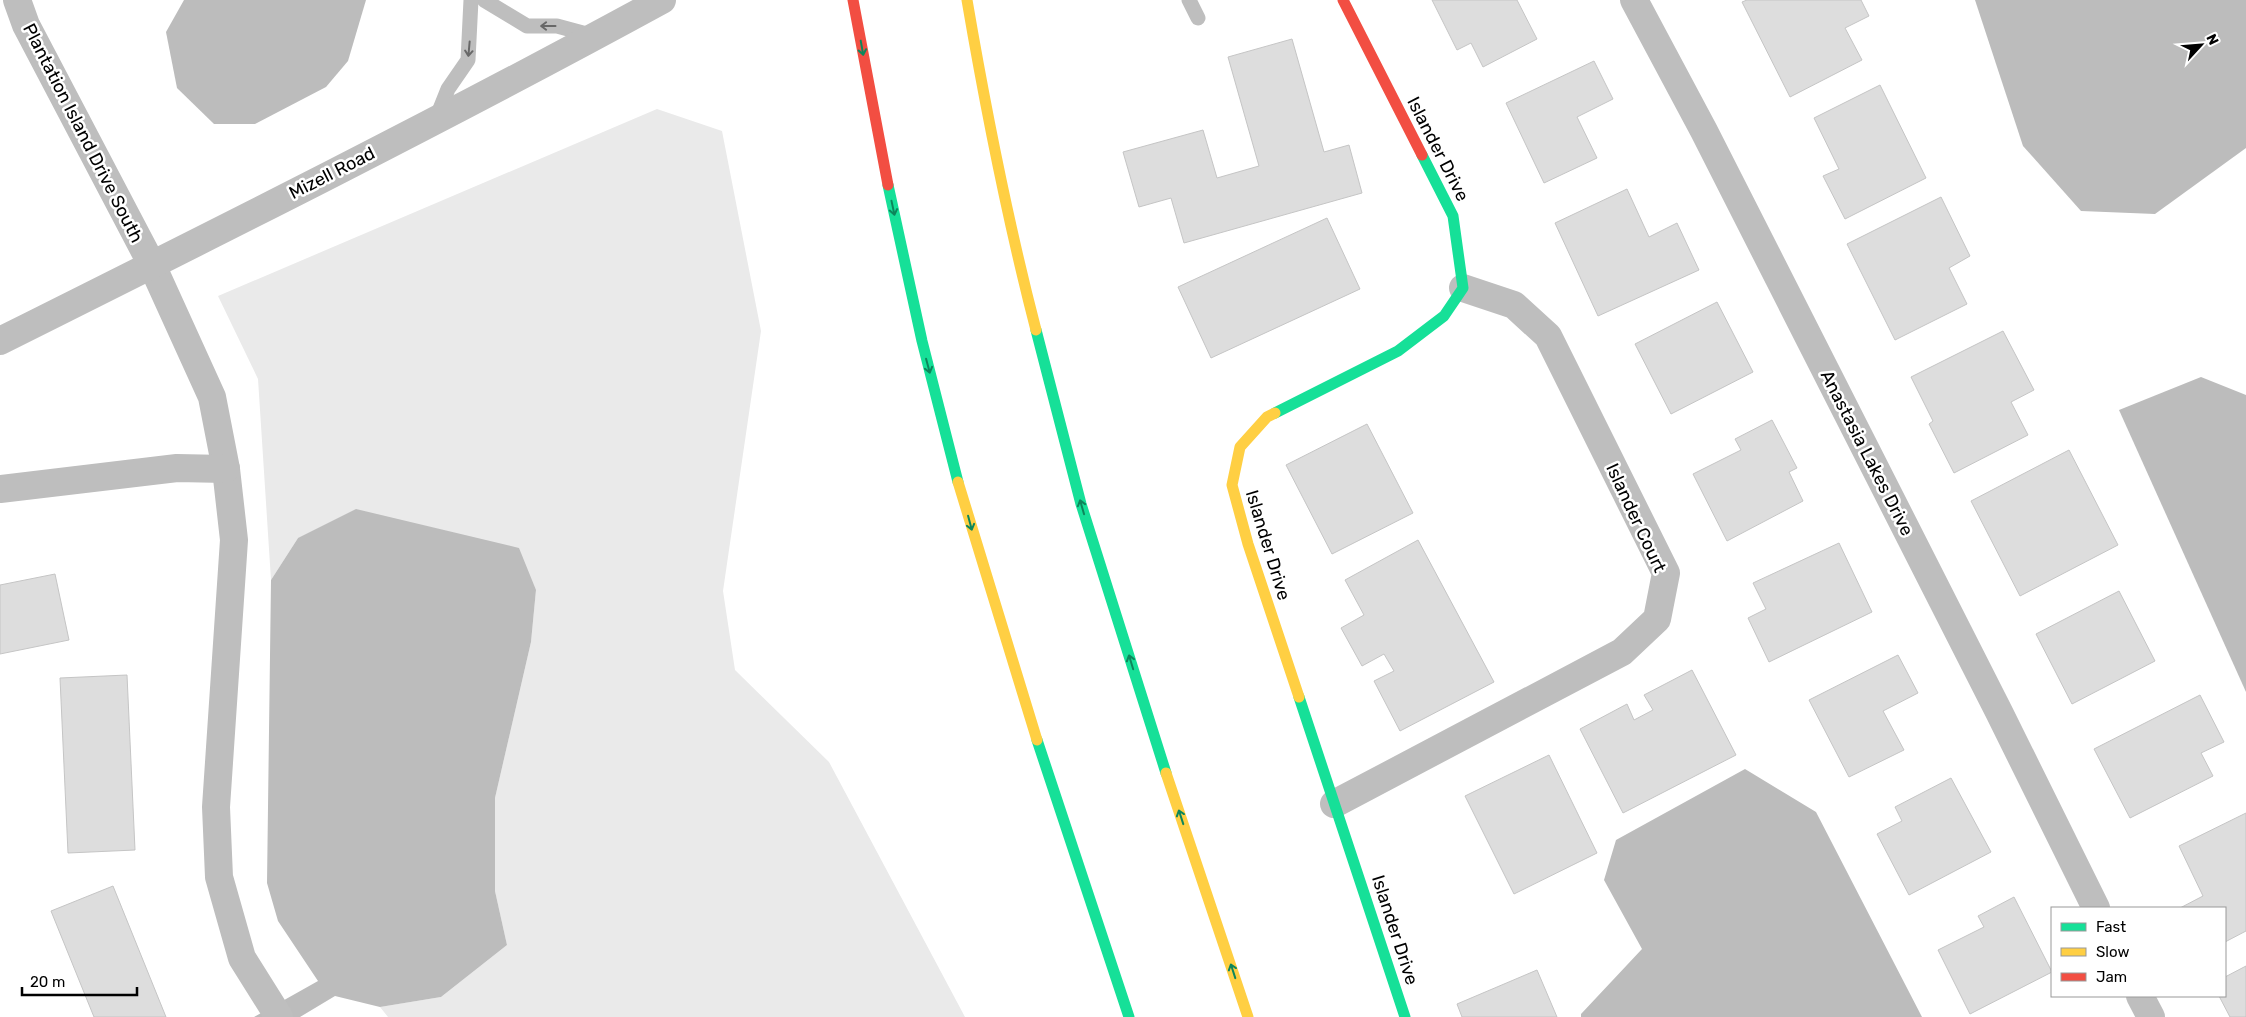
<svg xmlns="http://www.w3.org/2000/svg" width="2246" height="1017" font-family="Rubik,sans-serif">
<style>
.green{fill:#eaeaea}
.water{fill:#bcbcbc}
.building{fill:#ddd;stroke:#c5c5c5}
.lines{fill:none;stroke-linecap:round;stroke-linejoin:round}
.lane{stroke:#bebebe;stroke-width:15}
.street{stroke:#bebebe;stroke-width:28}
.fast{stroke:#16e098;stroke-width:11}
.slow{stroke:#ffcf43;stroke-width:11}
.jam{stroke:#f24e42;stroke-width:11}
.oneway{stroke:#686868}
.oneway2{stroke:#0d865b}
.labels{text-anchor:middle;stroke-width:5;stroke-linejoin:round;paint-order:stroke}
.street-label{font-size:18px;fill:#000;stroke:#fff}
</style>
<rect width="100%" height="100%" fill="#fff"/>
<polygon class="green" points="657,109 722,131 761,331 723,591 735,670 829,762 965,1017 388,1017 380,1007 441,997 507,945 495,891 495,798 531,642 536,590 298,538 271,580 258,379 218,296"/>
<g class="water">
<polygon points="184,0 366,0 348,61 326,87 255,124 214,124 177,88 166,32"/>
<polygon points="1975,0 2246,0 2246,148 2155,214 2081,211 2023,146"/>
<polygon points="2201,377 2246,395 2246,692 2119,410"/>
<polygon points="356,509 519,548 536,590 531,642 495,798 495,891 507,945 441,997 380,1007 335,996 300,1017 254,1017 318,981 278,921 267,883 271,580 298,538"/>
<polygon points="1745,769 1816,812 1922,1017 1581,1017 1581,1014 1642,949 1604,880 1616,840"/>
</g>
<g class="building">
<polygon points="1432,0 1517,0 1537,39 1483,67 1471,43 1457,50"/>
<polygon points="1747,0 1861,0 1869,16 1845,28 1862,60 1790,97 1742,2"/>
<polygon points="1292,39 1324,152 1349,145 1362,193 1184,243 1171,198 1139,207 1123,152 1203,130 1217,178 1259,166 1228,57"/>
<polygon points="1594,61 1613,99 1577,117 1597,158 1544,183 1506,103"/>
<polygon points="1880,85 1926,178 1845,219 1823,176 1839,169 1814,118"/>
<polygon points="1627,189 1649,237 1677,223 1699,270 1598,316 1555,223"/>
<polygon points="1941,197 1970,256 1949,268 1967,304 1895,340 1847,244"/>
<polygon points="1327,218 1360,289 1211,358 1178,287"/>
<polygon points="1717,302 1753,372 1671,414 1635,344"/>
<polygon points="2003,331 2034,390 2011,402 2028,435 1954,473 1929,424 1933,421 1911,377"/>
<polygon points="1772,420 1797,468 1789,472 1803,501 1727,541 1693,474 1741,450 1735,439"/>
<polygon points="1367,424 1413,513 1332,554 1286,465"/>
<polygon points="2069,450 2118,545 2020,596 1971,501"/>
<polygon points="1418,540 1494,682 1400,731 1374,681 1394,671 1384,654 1362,666 1341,628 1364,615 1345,580"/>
<polygon points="1839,543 1872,612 1769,662 1748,618 1766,609 1753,583"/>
<polygon points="55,574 69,640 0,654 0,585"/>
<polygon points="2119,591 2155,661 2072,704 2036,634"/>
<polygon points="1898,655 1918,693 1883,711 1904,750 1849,777 1809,700"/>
<polygon points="1692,670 1736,755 1623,813 1580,729 1627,704 1634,720 1653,710 1644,695"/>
<polygon points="127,675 135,850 68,853 60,678"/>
<polygon points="2200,695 2224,742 2201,753 2213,776 2130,818 2094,749"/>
<polygon points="1549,755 1597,853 1514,894 1465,796"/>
<polygon points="1951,778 1991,852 1909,895 1877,834 1902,821 1895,807"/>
<polygon points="2246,813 2246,931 2225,942 2225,908 2180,908 2203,896 2179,846"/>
<polygon points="113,886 166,1017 94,1017 51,911"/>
<polygon points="2014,897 2052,972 1970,1014 1938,950 1984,927 1978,916"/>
<polygon points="2246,966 2246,1017 2230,1017 2219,996 2225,996 2225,977"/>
<polygon points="1537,970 1557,1017 1462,1017 1457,1004"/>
</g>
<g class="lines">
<g class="lane">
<polyline points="484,0 527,26 557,26 594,36"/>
<polyline points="1189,0 1198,18"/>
<polyline points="436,119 448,89 468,60 471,0"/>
</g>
<g class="street">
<polyline points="17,0 26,25 152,265 212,397 226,469 234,540 216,807 219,877 242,958 279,1017"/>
<polyline points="1634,0 1704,131 1999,712 2096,908"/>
<path d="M 0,341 C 222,230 444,119 662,0"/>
<polyline points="0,489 177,468 226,469"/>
<polyline points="1334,804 1622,652 1657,619 1666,573 1548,336 1514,305 1463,288"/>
<polyline points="2140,996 2151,1017"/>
</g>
<g class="fast">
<polyline points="888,185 922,341 958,482"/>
<polyline points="1036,330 1081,504 1166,773"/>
<polyline points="1275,413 1398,351 1444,316 1463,288 1453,216 1422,155"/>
<polyline points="1299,697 1405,1017"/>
<polyline points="1037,740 1129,1017"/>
</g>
<g class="slow">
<path d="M 967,0 C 986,111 1008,222 1036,330"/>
<polyline points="1275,413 1267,417 1240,447 1232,485 1248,544 1299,697"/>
<polyline points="958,482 1037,740"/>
<polyline points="1166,773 1248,1017"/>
</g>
<g class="jam">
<polyline points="853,0 888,185"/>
<polyline points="1343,0 1422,155"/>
</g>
</g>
<defs><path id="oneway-shaft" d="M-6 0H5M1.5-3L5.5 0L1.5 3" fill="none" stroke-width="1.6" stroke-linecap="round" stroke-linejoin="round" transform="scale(1.25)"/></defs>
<g class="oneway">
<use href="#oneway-shaft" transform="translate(548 26) rotate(180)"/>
<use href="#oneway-shaft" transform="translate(469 49) rotate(95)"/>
</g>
<g class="oneway2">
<use href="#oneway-shaft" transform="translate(862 48) rotate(80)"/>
<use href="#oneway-shaft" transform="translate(893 208) rotate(78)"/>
<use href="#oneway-shaft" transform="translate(928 366) rotate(75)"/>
<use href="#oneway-shaft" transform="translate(1082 507) rotate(-106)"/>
<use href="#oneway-shaft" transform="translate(970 523) rotate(75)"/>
<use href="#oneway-shaft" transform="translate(1131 662) rotate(-107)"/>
<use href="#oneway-shaft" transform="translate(1181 817) rotate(-108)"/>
<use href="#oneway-shaft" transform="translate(1233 971) rotate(-108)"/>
</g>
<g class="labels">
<g class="street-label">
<text transform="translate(83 133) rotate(63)" y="6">Plantation Island Drive South</text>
<text transform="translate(1438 149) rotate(63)" y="6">Islander Drive</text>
<text transform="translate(332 173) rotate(-27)" y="6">Mizell Road</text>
<text transform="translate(1867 453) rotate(63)" y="6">Anastasia Lakes Drive</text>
<text transform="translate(1636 518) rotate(65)" y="6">Islander Court</text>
<text transform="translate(1268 545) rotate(73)" y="6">Islander Drive</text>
<text transform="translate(1395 930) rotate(72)" y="6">Islander Drive</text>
</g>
</g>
<rect x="2051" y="907" width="175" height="90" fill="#ffffff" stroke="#999999"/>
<rect x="2061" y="923" width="25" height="8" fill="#16e098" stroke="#999999"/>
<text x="2096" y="932" font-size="15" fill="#000000">Fast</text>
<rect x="2061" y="948" width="25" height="8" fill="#ffcf43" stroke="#999999"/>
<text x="2096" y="957" font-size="15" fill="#000000">Slow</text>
<rect x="2061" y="973" width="25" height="8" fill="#f24e42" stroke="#999999"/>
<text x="2096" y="982" font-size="15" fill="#000000">Jam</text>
<g transform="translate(2201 45) rotate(64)" stroke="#ffffff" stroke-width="4" paint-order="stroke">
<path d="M0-4L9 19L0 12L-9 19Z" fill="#000000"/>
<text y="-8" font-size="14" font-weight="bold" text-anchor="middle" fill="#000000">N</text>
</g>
<path d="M22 987v8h115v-8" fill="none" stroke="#000000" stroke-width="2.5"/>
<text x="30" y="987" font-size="15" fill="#000000" stroke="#ffffff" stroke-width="4" paint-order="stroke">20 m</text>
</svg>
